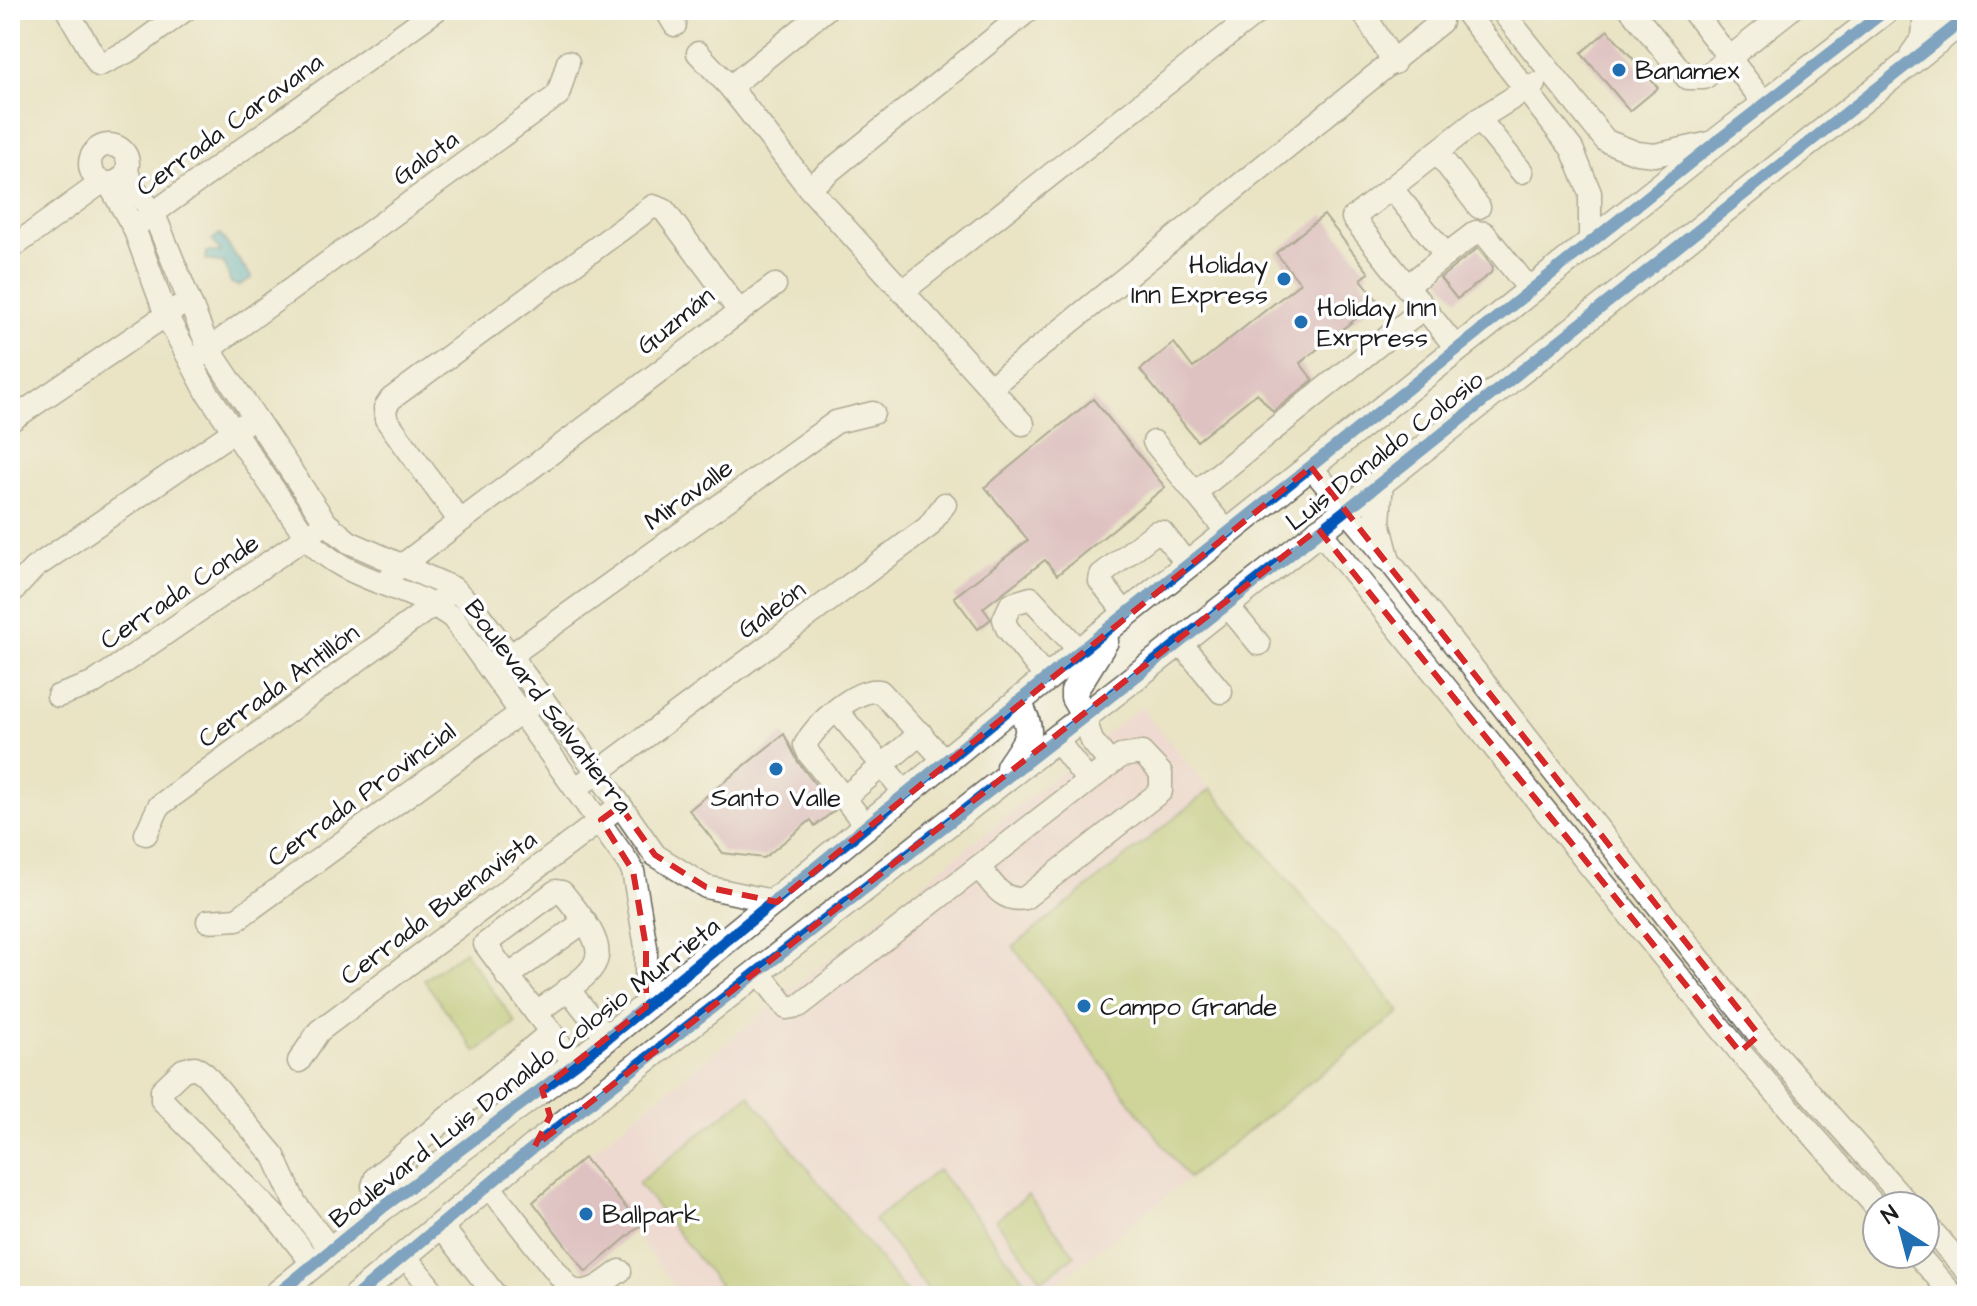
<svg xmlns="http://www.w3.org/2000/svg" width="1977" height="1306" font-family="'Architects Daughter',sans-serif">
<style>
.built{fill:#f4cfde}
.green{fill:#afc164;stroke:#666e40;stroke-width:2}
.water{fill:#50b1cf;stroke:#366676;stroke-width:2}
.building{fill:#d098bd}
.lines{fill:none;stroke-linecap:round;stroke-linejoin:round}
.minor-casing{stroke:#646257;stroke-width:25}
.major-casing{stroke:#646257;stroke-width:29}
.minor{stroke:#fff;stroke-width:22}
.major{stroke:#fff;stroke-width:26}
.cycleway-casing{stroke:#fff;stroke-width:17}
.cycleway{stroke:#0057b8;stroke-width:12}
.marked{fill:none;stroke:#d62828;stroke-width:6;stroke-dasharray:16 10;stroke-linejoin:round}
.poi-dot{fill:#1f6fb2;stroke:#fff;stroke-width:3}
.labels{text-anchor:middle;stroke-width:7;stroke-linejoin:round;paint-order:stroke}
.poi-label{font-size:26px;fill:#1c1c1c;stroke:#fff;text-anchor:start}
.street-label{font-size:26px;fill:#1c1c1c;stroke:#fff}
</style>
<rect width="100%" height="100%" fill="#fff"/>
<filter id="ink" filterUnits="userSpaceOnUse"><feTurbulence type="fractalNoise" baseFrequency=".0125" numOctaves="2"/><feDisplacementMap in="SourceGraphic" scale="16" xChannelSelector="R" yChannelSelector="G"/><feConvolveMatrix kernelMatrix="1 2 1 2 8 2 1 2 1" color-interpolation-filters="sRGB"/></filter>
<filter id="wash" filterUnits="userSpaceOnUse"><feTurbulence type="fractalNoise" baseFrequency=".006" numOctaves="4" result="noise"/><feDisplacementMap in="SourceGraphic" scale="32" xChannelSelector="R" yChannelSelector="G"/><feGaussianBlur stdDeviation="1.8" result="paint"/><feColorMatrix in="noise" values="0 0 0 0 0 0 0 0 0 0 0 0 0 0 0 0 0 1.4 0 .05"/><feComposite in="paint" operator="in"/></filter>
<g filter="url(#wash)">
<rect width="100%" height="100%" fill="#eae3c4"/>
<polygon class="built" points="1140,707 1400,1012 1040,1296 682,1296 633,1232 641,1225 584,1158 1064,769 1069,775 1103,747 1101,738"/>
<g class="green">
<polygon points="1211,789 1400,1012 1188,1178 1013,947"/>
<polygon points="464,951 516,1023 476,1052 424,980"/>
<polygon points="749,1095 909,1296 728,1296 638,1183"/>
<polygon points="938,1170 1037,1296 933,1296 874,1220"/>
<polygon points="1028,1195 1075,1255 1042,1280 996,1220"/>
</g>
<polygon class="water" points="220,234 252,278 238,286 231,283 224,263 206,260 206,252 221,252 212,240"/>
<g id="blocks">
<g class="building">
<polygon points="1608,30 1658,88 1630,111 1581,53"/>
<polygon points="1324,215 1369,273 1361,279 1378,301 1300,363 1313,380 1273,412 1257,393 1197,441 1140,370 1174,343 1193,368 1300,283 1276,253"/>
<polygon points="1478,248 1493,267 1491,273 1457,299 1440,278"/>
<polygon points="1093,399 1165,487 1057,575 1045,560 983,608 991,619 978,629 954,597 1028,540 985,487"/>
<polygon points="784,734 798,762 835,810 815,826 811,820 764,858 723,853 689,810"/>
<polygon points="584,1158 641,1225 586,1272 533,1202"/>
</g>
</g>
</g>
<g filter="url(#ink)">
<use href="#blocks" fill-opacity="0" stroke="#646257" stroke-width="2"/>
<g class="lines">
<defs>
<g id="minor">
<polyline points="67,10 99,65 131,50 185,10"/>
<polyline points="666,10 675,25"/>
<polyline points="1362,10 1394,63"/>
<polyline points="1464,10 1572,149 1590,193 1590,243"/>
<polyline points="1501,10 1606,141 1637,153 1655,155 1715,142"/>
<polyline points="1631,10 1687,78 1704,78 1790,10"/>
<polyline points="1692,10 1765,104"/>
<polyline points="698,53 730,87 809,188 1023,424"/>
<polyline points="730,87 825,10"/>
<polyline points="1479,119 1535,84"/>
<circle cx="109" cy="164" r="19"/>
<polyline points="1437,152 1479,119 1522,172"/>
<polyline points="127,172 135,190 153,212 209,349 326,523 349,542 453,588 475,609 598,773 655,855 706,887 777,902"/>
<path d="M 109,184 L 134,228 L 166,315 L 207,392 L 307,538 C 344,582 408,584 453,618 L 627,861 L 633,871 L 646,947 L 646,1007"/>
<polyline points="809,188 1029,10"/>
<polyline points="1391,188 1446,255 1406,287"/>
<polyline points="141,222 436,10"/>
<polyline points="10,249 102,182"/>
<polyline points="1446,255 1476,232 1484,233 1531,291"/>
<polyline points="902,292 1260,10"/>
<polyline points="1457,349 1353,218 1437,152 1479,207"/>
<polyline points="198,357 558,95 568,62"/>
<polyline points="992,386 1441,22"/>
<polyline points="10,421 178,307"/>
<polyline points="1154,442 1195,493 1424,308"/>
<polyline points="1311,467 1386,557 1759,1035 1910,1206"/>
<polyline points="1195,493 1228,533"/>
<polyline points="459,520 386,419 385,408 391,399 653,206 664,210 739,311"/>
<polyline points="1318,529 1740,1052 1877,1208"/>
<polyline points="393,572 775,285"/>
<polyline points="10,594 34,568 244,424"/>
<polyline points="1226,604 1259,644"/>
<polyline points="1126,614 1100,581 1101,575 1156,532 1162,532 1188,565"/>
<polyline points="1180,642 1221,692"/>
<polyline points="500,663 836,422 873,413"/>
<polyline points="1047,679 1007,628 1004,619 1011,604 1031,598 1080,651"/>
<polyline points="58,696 92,684 319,528"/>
<polyline points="838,712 906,794"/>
<polyline points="1084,715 1092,741 1110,763"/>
<polyline points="1056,739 1088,781"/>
<polyline points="586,781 928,527 945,504"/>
<polyline points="845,797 921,733"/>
<path d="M 867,827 L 809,754 L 805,745 C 816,724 856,687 880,691 L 945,761"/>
<polyline points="146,834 159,806 443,598"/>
<path d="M 556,891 L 562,892 C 622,964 601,964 536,1013 L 485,944 Z"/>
<polyline points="208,921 237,919 533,704"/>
<path d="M 758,971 L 787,1008 L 799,1006 L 1121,756 L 1142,753 L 1161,773 L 1161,791 L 1025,898 C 1002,903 992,883 979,867"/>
<polyline points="507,977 585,921"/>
<polyline points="568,989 607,1038"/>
<polyline points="551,1032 575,1064"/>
<polyline points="299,1061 319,1031 613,811"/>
<path d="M 488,1185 L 570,1289 C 590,1297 604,1282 620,1271"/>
<polyline points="382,1208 373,1186 376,1177 551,1032 536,1013"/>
<polyline points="1925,1223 1967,1271"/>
<polyline points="441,1226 496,1296"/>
<polyline points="1917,1254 1954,1296"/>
<polyline points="405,1256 437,1296"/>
<polyline points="313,1264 277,1218 162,1100 162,1090 183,1070 195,1067 205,1074 274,1156 295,1203 331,1250"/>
</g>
<g id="major">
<polyline points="1913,55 1925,38 1927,10"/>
<polyline points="1380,481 1377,522 1386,557"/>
<polyline points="1084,715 1074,698 1074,691 1105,641"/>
<path d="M 1009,767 C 1028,738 1036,734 1018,703"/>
<polyline points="275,1296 382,1208 575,1064 1080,651 1716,142 1886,10"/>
<polyline points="356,1296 535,1146 1180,642 1967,17"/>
</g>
</defs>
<use href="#minor" class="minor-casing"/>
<use href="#major" class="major-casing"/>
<use href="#minor" class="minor"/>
<use href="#major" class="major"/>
<defs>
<g id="cycleway">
<polyline points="275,1296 382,1208 575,1064 1080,651 1716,142 1886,10"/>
<polyline points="356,1296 535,1146 1180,642 1967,17"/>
</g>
</defs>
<use href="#cycleway" class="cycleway-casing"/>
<use href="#cycleway" class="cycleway"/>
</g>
</g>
<path d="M0 0H1977V1306H0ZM 1311,467 L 1759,1035 L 1740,1052 L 1318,529 L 535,1146 L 550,1116 L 542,1089 L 646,1007 L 646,947 L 633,871 L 601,820 L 620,806 L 655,855 L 706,887 L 777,902 Z" fill="#eae3c4" fill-opacity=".55" fill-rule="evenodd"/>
<path class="marked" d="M 1311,467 L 1759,1035 L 1740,1052 L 1318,529 L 535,1146 L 550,1116 L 542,1089 L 646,1007 L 646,947 L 633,871 L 601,820 L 620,806 L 655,855 L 706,887 L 777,902 Z"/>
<g class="poi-dot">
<circle cx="1619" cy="70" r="8"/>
<circle cx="1284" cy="279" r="8"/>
<circle cx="1301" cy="322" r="8"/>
<circle cx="776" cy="769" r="8"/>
<circle cx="1084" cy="1006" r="8"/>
<circle cx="586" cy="1214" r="8"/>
</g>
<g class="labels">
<g class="poi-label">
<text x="1635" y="79">Banamex</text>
<text x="1268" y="273" text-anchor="end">Holiday<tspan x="1268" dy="30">Inn Express</tspan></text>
<text x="1317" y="316">Holiday Inn<tspan x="1317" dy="30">Exrpress</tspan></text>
<text x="776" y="806" text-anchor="middle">Santo Valle</text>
<text x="1100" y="1015">Campo Grande</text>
<text x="602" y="1223">Ballpark</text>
</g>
<g class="street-label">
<text transform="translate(229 124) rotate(-36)" y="9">Cerrada Caravana</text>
<text transform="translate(425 157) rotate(-36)" y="9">Galota</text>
<text transform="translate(675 320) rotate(-39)" y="9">Guzmán</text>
<text transform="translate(1384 450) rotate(-38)" y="9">Luis Donaldo Colosio</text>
<text transform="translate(688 494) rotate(-36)" y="9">Miravalle</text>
<text transform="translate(179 591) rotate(-34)" y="9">Cerrada Conde</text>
<text transform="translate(771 609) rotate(-37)" y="9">Galeón</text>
<text transform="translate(278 685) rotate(-36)" y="9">Cerrada Antillón</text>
<text transform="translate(549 706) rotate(53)" y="9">Boulevard Salvatierra</text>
<text transform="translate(361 794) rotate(-36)" y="9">Cerrada Provincial</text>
<text transform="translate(438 907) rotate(-37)" y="9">Cerrada Buenavista</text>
<text transform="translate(524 1072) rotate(-38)" y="9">Boulevard Luis Donaldo Colosio Murrieta</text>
</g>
</g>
<rect width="1977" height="1306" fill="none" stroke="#fff" stroke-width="40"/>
<g transform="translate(1901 1230) rotate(324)"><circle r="38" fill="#ffffff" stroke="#a4a4a4" stroke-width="2"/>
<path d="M0-6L14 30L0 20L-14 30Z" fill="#1f6fb2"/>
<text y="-12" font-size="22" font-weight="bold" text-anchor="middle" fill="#1c1c1c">N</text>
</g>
</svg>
